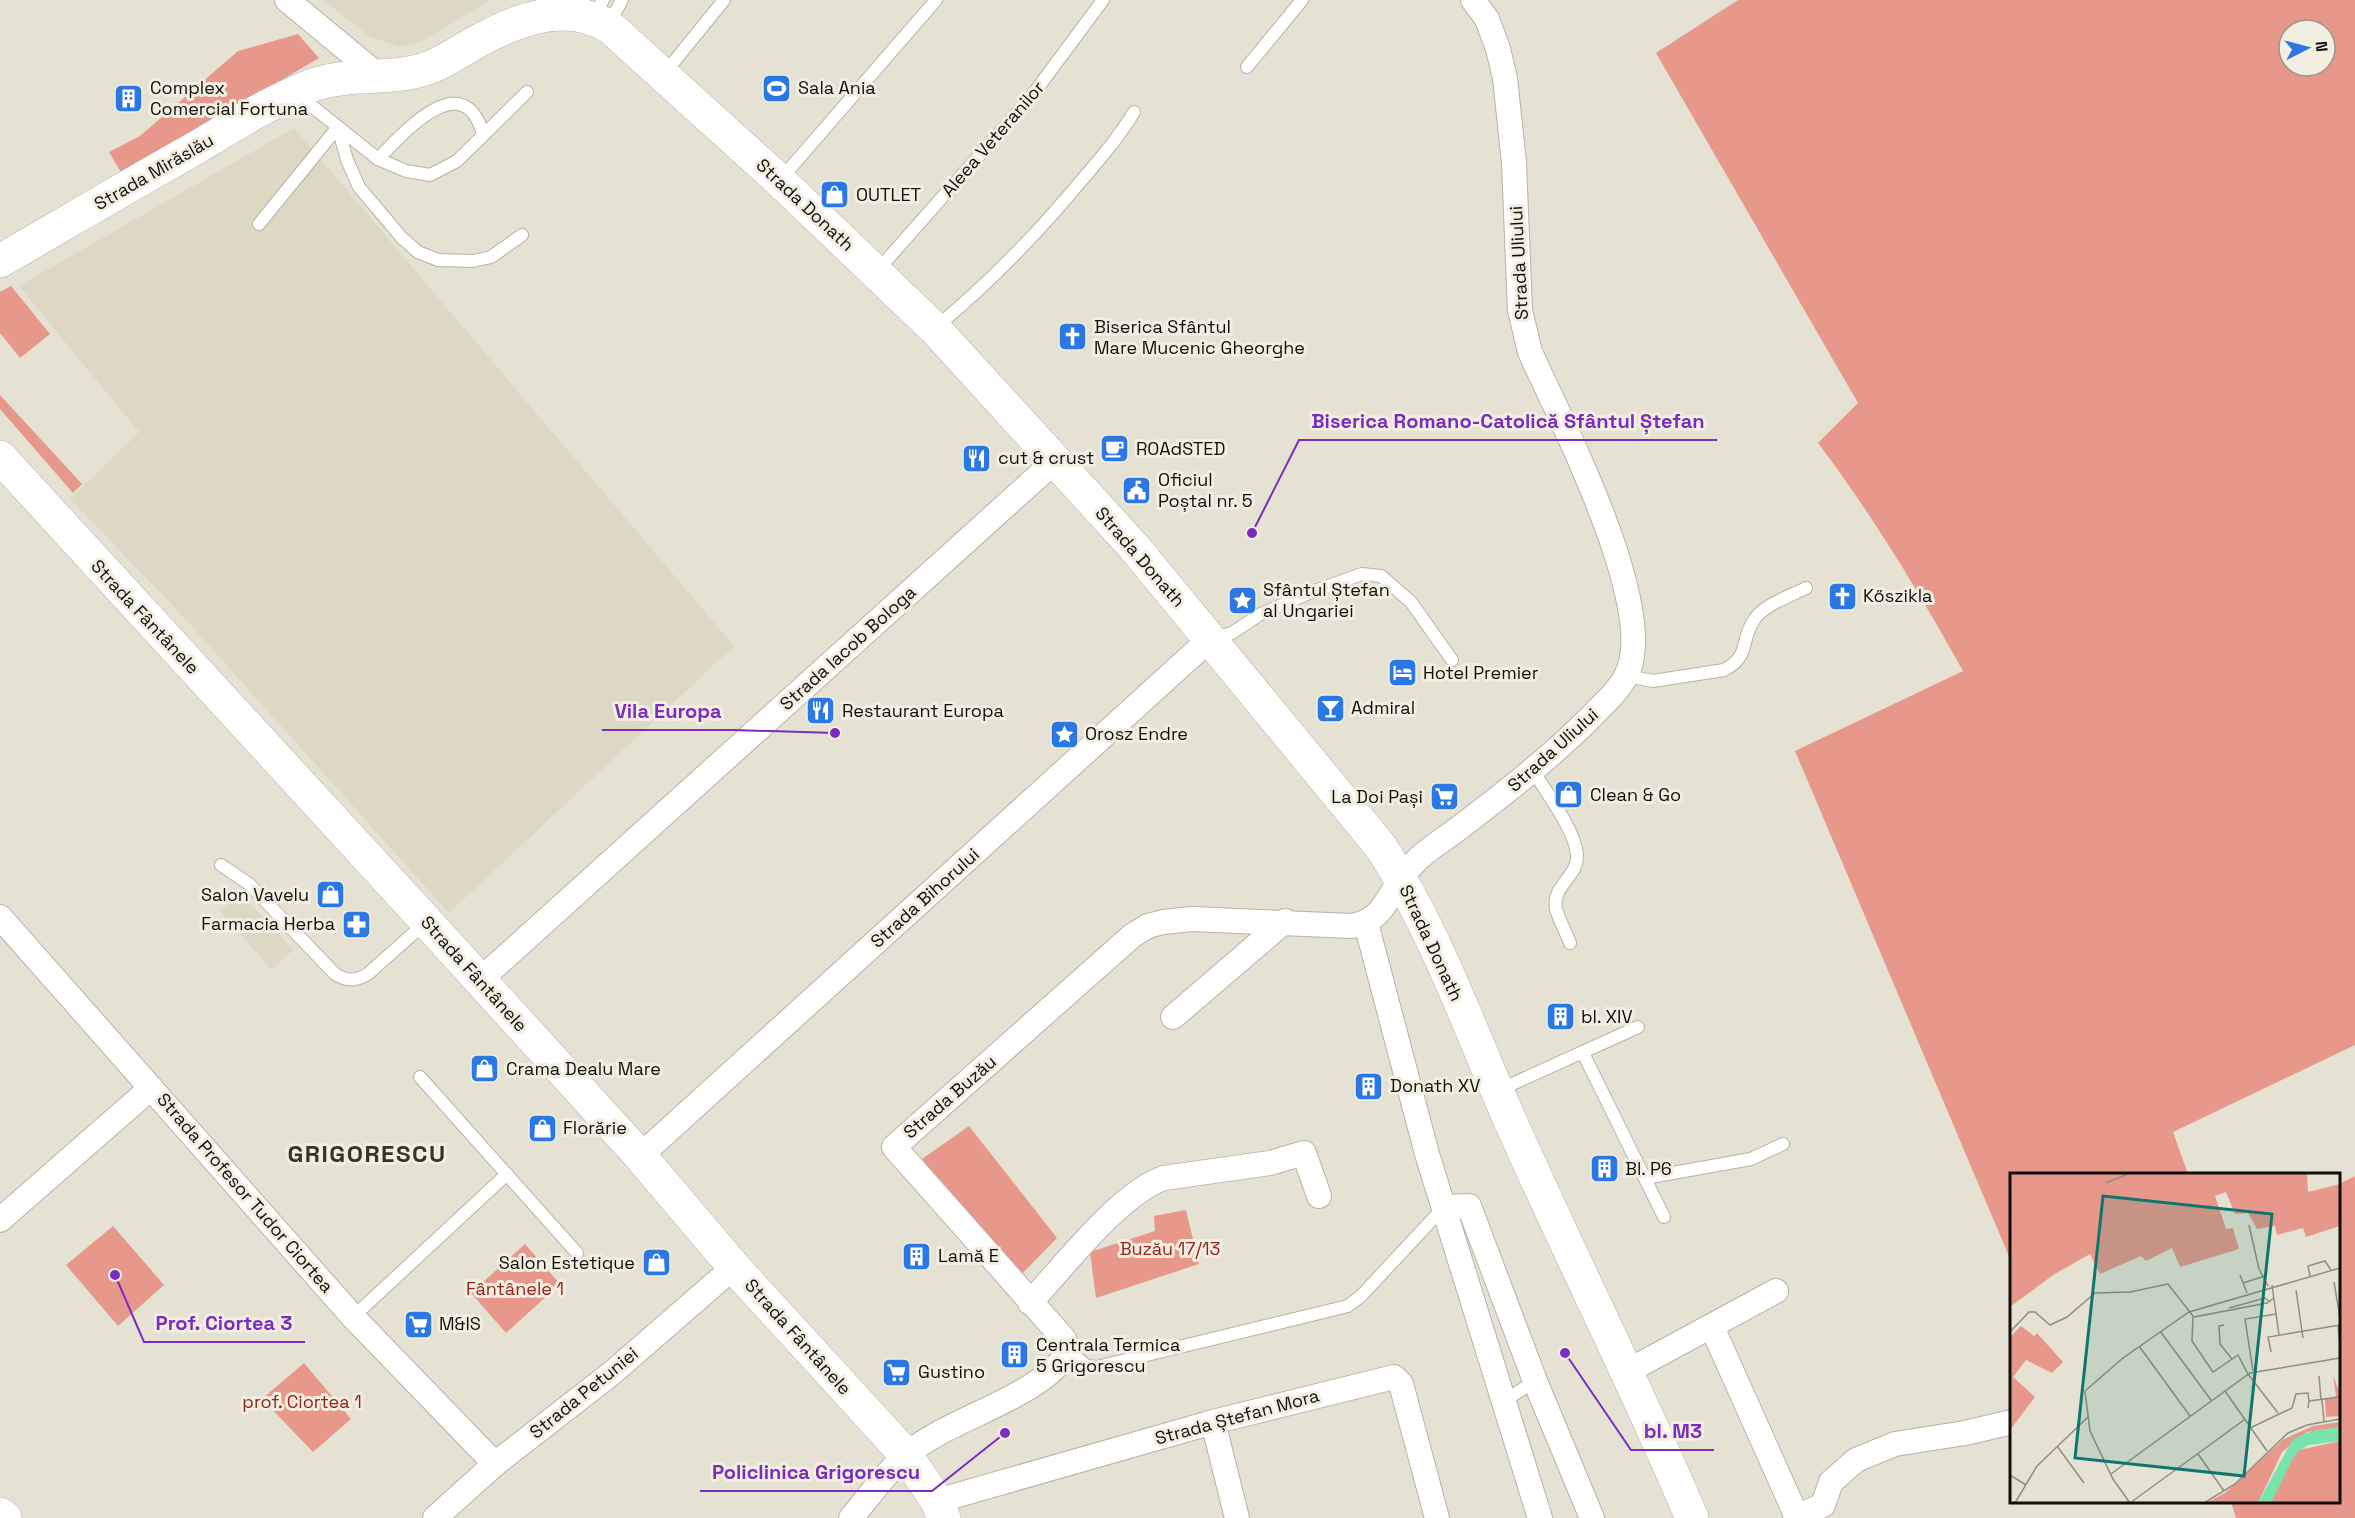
<svg xmlns="http://www.w3.org/2000/svg" width="2355" height="1518" font-family="'Space Grotesk',sans-serif">
<style>
.built{fill:#ddd8c3}
.green{fill:#e8988a;fill-rule:evenodd}
.lines{fill:none;stroke-linecap:round;stroke-linejoin:round}
.lane-casing{stroke:#b6b3a6;stroke-width:14}
.street-casing{stroke:#b6b3a6;stroke-width:26}
.secondary-casing{stroke:#b6b3a6;stroke-width:34}
.lane{stroke:#fff;stroke-width:12}
.street{stroke:#fff;stroke-width:24}
.secondary{stroke:#fff;stroke-width:33}
.labels{text-anchor:middle;stroke-width:6;stroke-linejoin:round;paint-order:stroke}
.poi-label{font-size:18px;fill:#100f0a;stroke:#f2efe2;text-anchor:start}
.street-label{font-size:18px;fill:#100f0a;stroke:#f2efe2}
.park-label{font-size:18px;fill:#982115;stroke:#f2efe2}
.district-label{font-size:24px;font-weight:bold;letter-spacing:1.5px;fill:#363429;stroke:#f2efe2}
.inset-road{fill:none;stroke:#908e83;stroke-width:1.5}
.view{fill:#0f766e;fill-opacity:0.15;stroke:#0f766e;stroke-width:3}
.inset-edge{fill:none;stroke:#100f0a;stroke-width:3}
.leader{fill:none;stroke:#7b2cbf;stroke-width:2}
.callout-dot{fill:#7b2cbf;stroke:#f2efe2;stroke-width:2}
.callout-label{font-size:20px;text-anchor:middle;font-weight:bold;fill:#7b2cbf;stroke:#f2efe2;stroke-width:6;stroke-linejoin:round;paint-order:stroke}
</style>
<rect width="100%" height="100%" fill="#e5e2d4"/>
<g class="built">
<polygon points="323,0 490,0 424,40 399,47 369,36"/>
<polygon points="294,128 734,646 449,913 178,611 70,499 139,432 19,286"/>
<polygon points="240,892 293,950 272,970 220,911"/>
</g>
<g class="green">
<path d="M 1738,0 L 2355,0 L 2355,1045 L 2173,1132 L 2188,1174 L 2012,1174 L 2011,1261 L 1795,751 L 1963,671 C 1919,592 1873,516 1818,443 L 1858,403 L 1656,53 ZM 2289,30 L 2325,30 L 2325,66 L 2289,66 Z"/>
<polygon points="298,34 319,58 122,174 109,152 140,136 238,51"/>
<polygon points="11,286 50,334 20,358 0,333 0,292"/>
<polygon points="0,395 82,484 73,493 0,409"/>
<polygon points="969,1126 1057,1238 1018,1278 922,1159"/>
<polygon points="2355,1176 2355,1518 2236,1518 2231,1502 2338,1502 2339,1184"/>
<polygon points="1186,1210 1199,1264 1096,1298 1090,1252 1155,1231 1154,1216"/>
<polygon points="113,1226 164,1285 118,1326 66,1265"/>
<polygon points="525,1244 560,1284 506,1333 471,1293"/>
<polygon points="304,1363 351,1419 313,1452 262,1399"/>
</g>
<g class="lines">
<defs>
<g id="lane">
<polyline points="593,17 603,0"/>
<polyline points="608,25 622,0"/>
<polyline points="1247,67 1302,0"/>
<polyline points="664,74 724,0"/>
<polyline points="298,95 378,159 406,171 430,175 457,161 527,92"/>
<polyline points="338,127 347,160 359,187 402,238 418,252 438,260 473,261 491,257 522,235"/>
<path d="M 378,159 C 404,132 463,65 483,134"/>
<polyline points="780,180 936,0"/>
<polyline points="259,224 338,127"/>
<polyline points="877,271 1031,97 1103,0"/>
<path d="M 935,328 C 988,284 1037,234 1081,181 C 1100,159 1119,137 1134,112"/>
<polyline points="1213,638 1232,633 1259,615 1309,593 1362,574 1381,576 1411,602 1452,660"/>
<path d="M 1627,676 L 1653,681 L 1724,670 C 1751,656 1740,640 1754,620 C 1763,605 1790,596 1806,588"/>
<path d="M 1533,770 C 1546,793 1575,829 1577,855 C 1579,876 1551,886 1556,909 C 1559,920 1566,932 1570,943"/>
<path d="M 221,865 L 249,884 L 335,974 C 348,982 357,981 369,973 L 426,922"/>
<polyline points="1583,1053 1664,1217"/>
<polyline points="420,1077 577,1253"/>
<polyline points="1499,1090 1638,1027"/>
<polyline points="1645,1178 1751,1159 1783,1144"/>
<polyline points="353,1317 507,1174"/>
<polyline points="1069,1351 1087,1366 1097,1367 1348,1306 1361,1296 1444,1207"/>
<polyline points="1504,1401 1535,1381"/>
</g>
<g id="street">
<polyline points="287,0 380,77"/>
<polyline points="0,917 353,1317 495,1464"/>
<polyline points="1366,923 1427,1154 1540,1518"/>
<polyline points="480,980 1055,461"/>
<polyline points="1173,1017 1285,921"/>
<polyline points="640,1156 1210,639"/>
<polyline points="1444,1207 1469,1206 1535,1381 1592,1518"/>
<polyline points="0,1220 151,1088"/>
<path d="M 1030,1303 C 1062,1268 1121,1192 1164,1178 L 1270,1163 L 1304,1153 L 1319,1196"/>
<polyline points="1712,1327 1797,1517"/>
<polyline points="1628,1371 1776,1291"/>
<polyline points="1213,1422 1237,1518"/>
<polyline points="937,1501 1213,1422 1394,1377 1401,1384 1437,1518"/>
<polyline points="435,1518 495,1464 612,1373 734,1267"/>
<path d="M 851,1518 C 868,1498 885,1473 906,1455 C 950,1417 1039,1399 1069,1351 L 1064,1339 L 894,1147 L 1133,935 L 1148,926 L 1163,922 L 1192,919 L 1352,926 C 1377,921 1384,907 1396,886 C 1401,875 1411,866 1419,858 C 1431,847 1446,838 1459,828 C 1505,793 1550,758 1591,717 C 1603,704 1618,692 1626,676 C 1661,611 1559,417 1530,352 L 1520,310 L 1514,163 L 1505,78 L 1498,49 L 1487,19 L 1473,0"/>
<polyline points="1795,1518 1823,1505 1831,1482 1856,1460 1895,1444 1965,1433 2012,1422"/>
</g>
<g id="secondary">
<path d="M 0,261 C 64,224 128,186 192,150 C 230,128 267,103 308,87 C 346,71 389,82 428,68 C 447,61 463,49 480,40 C 520,18 572,0 612,29 L 780,181 L 935,329 L 1134,547 L 1381,847 C 1435,930 1469,1027 1509,1118 C 1568,1252 1635,1383 1692,1518"/>
<polyline points="0,457 426,921 640,1156 734,1267 906,1455 937,1501 944,1518"/>
<polyline points="0,1514 5,1518"/>
</g>
</defs>
<use href="#lane" class="lane-casing"/>
<use href="#street" class="street-casing"/>
<use href="#secondary" class="secondary-casing"/>
<use href="#lane" class="lane"/>
<use href="#street" class="street"/>
<use href="#secondary" class="secondary"/>
</g>
<defs>
<symbol id="stadium-square" viewBox="-11 -11 22 22"><rect x="-9" y="-9" width="18" height="18" rx="4" fill="#2b78e4" stroke="#f2efe2"/><path d="M0-5a6.5 5 0 1 0 0 10a6.5 5 0 1 0 0-10ZM-3.5-1.8h7v3.6h-7Z" fill="#fff"/></symbol>
<symbol id="building-square" viewBox="-11 -11 22 22"><rect x="-9" y="-9" width="18" height="18" rx="4" fill="#2b78e4" stroke="#f2efe2"/><path d="M-4-6H4V6H1V3H-1V6H-4ZM-2.5-4.3h1.7v1.8h-1.7ZM.8-4.3h1.7v1.8H.8ZM-2.5-1h1.7V.8h-1.7ZM.8-1h1.7V.8H.8Z" fill="#fff"/></symbol>
<symbol id="shop-square" viewBox="-11 -11 22 22"><rect x="-9" y="-9" width="18" height="18" rx="4" fill="#2b78e4" stroke="#f2efe2"/><path d="M-5-2.5h2.3a2.7 3.5 0 0 1 5.4 0H5L5.5 6h-11ZM-1.5-2.5h3a1.5 2.3 0 0 0-3 0Z" fill="#fff"/></symbol>
<symbol id="church-square" viewBox="-11 -11 22 22"><rect x="-9" y="-9" width="18" height="18" rx="4" fill="#2b78e4" stroke="#f2efe2"/><path d="M-1.2-6h2.4v3.5h3.3v2.4h-3.3V6h-2.4V-.1h-3.3v-2.4h3.3Z" fill="#fff"/></symbol>
<symbol id="cafe-square" viewBox="-11 -11 22 22"><rect x="-9" y="-9" width="18" height="18" rx="4" fill="#2b78e4" stroke="#f2efe2"/><path d="M-5.5-4.5H6V0H3Q3 3.5 0 3.5H-2.5Q-5.5 3.5-5.5 0ZM3-3.2v2h1.7v-2ZM-6 4.5H4V6H-6Z" fill="#fff"/></symbol>
<symbol id="restaurant-square" viewBox="-11 -11 22 22"><rect x="-9" y="-9" width="18" height="18" rx="4" fill="#2b78e4" stroke="#f2efe2"/><path d="M-5-6h1v4h1v-4h1v4h1v-4h1v5L-1.5 .5V6h-2V.5L-5-1ZM5-6V6H3V1.5H1.5Q1.5-4 5-6Z" fill="#fff"/></symbol>
<symbol id="civic-square" viewBox="-11 -11 22 22"><rect x="-9" y="-9" width="18" height="18" rx="4" fill="#2b78e4" stroke="#f2efe2"/><path d="M-.6-6.5H3V-4.5H.6V-3L4-1V1h2V6H-6V1h2V-1L-.6-3ZM-1.2 2.5V6h2.4V2.5Z" fill="#fff"/></symbol>
<symbol id="sight-square" viewBox="-11 -11 22 22"><rect x="-9" y="-9" width="18" height="18" rx="4" fill="#2b78e4" stroke="#f2efe2"/><path d="M0-6L1.8-2.2L6-1.7L2.9 1.2L3.7 5.4L0 3.3L-3.7 5.4L-2.9 1.2L-6-1.7L-1.8-2.2Z" fill="#fff"/></symbol>
<symbol id="hotel-square" viewBox="-11 -11 22 22"><rect x="-9" y="-9" width="18" height="18" rx="4" fill="#2b78e4" stroke="#f2efe2"/><path d="M-6-4.5h1.5V1H6V5H4.5V3h-9V5H-6ZM-4 0a1.8 1.8 0 1 1 3.6 0ZM.5 0V-2.5h3Q6-2.5 6 0Z" fill="#fff"/></symbol>
<symbol id="bar-square" viewBox="-11 -11 22 22"><rect x="-9" y="-9" width="18" height="18" rx="4" fill="#2b78e4" stroke="#f2efe2"/><path d="M-6-5H6L.8 .8V4.5H3.5V6h-7V4.5H-.8V.8Z" fill="#fff"/></symbol>
<symbol id="supermarket-square" viewBox="-11 -11 22 22"><rect x="-9" y="-9" width="18" height="18" rx="4" fill="#2b78e4" stroke="#f2efe2"/><path d="M-6-5.5h2.5l.6 2H6L4.5 2H-2.5L-4.4-4H-6ZM-1.5 3.2a1.3 1.3 0 1 0 .1 0ZM3 3.2a1.3 1.3 0 1 0 .1 0Z" fill="#fff"/></symbol>
<symbol id="pharmacy-square" viewBox="-11 -11 22 22"><rect x="-9" y="-9" width="18" height="18" rx="4" fill="#2b78e4" stroke="#f2efe2"/><path d="M-2-6h4v4h4v4h-4v4h-4v-4h-4v-4h4Z" fill="#fff"/></symbol>
</defs>
<g fill-rule="evenodd">
<use href="#stadium-square" x="760" y="72" width="33" height="33"/>
<use href="#building-square" x="112" y="82" width="33" height="33"/>
<use href="#shop-square" x="818" y="178" width="33" height="33"/>
<use href="#church-square" x="1056" y="320" width="33" height="33"/>
<use href="#cafe-square" x="1098" y="432" width="33" height="33"/>
<use href="#restaurant-square" x="960" y="442" width="33" height="33"/>
<use href="#civic-square" x="1120" y="474" width="33" height="33"/>
<use href="#church-square" x="1826" y="580" width="33" height="33"/>
<use href="#sight-square" x="1226" y="584" width="33" height="33"/>
<use href="#hotel-square" x="1386" y="656" width="33" height="33"/>
<use href="#bar-square" x="1314" y="692" width="33" height="33"/>
<use href="#restaurant-square" x="804" y="694" width="33" height="33"/>
<use href="#sight-square" x="1048" y="718" width="33" height="33"/>
<use href="#shop-square" x="1552" y="778" width="33" height="33"/>
<use href="#supermarket-square" x="1428" y="780" width="33" height="33"/>
<use href="#shop-square" x="314" y="878" width="33" height="33"/>
<use href="#pharmacy-square" x="340" y="908" width="33" height="33"/>
<use href="#building-square" x="1544" y="1000" width="33" height="33"/>
<use href="#shop-square" x="468" y="1052" width="33" height="33"/>
<use href="#building-square" x="1352" y="1070" width="33" height="33"/>
<use href="#shop-square" x="526" y="1112" width="33" height="33"/>
<use href="#building-square" x="1588" y="1152" width="33" height="33"/>
<use href="#building-square" x="900" y="1240" width="33" height="33"/>
<use href="#shop-square" x="640" y="1246" width="33" height="33"/>
<use href="#supermarket-square" x="402" y="1308" width="33" height="33"/>
<use href="#building-square" x="998" y="1338" width="33" height="33"/>
<use href="#supermarket-square" x="880" y="1356" width="33" height="33"/>
</g>
<g class="labels">
<g class="poi-label">
<text x="150" y="94">Complex<tspan x="150" dy="21">Comercial Fortuna</tspan></text>
<text x="798" y="94">Sala Ania</text>
<text x="856" y="201">OUTLET</text>
<text x="1094" y="333">Biserica Sfântul<tspan x="1094" dy="21">Mare Mucenic Gheorghe</tspan></text>
<text x="1136" y="455">ROAdSTED</text>
<text x="998" y="464">cut &amp; crust</text>
<text x="1158" y="486">Oficiul<tspan x="1158" dy="21">Poștal nr. 5</tspan></text>
<text x="1263" y="596">Sfântul Ștefan<tspan x="1263" dy="21">al Ungariei</tspan></text>
<text x="1863" y="602">Kőszikla</text>
<text x="1423" y="679">Hotel Premier</text>
<text x="1351" y="714">Admiral</text>
<text x="842" y="717">Restaurant Europa</text>
<text x="1085" y="740">Orosz Endre</text>
<text x="1590" y="801">Clean &amp; Go</text>
<text x="1423" y="803" text-anchor="end">La Doi Pași</text>
<text x="309" y="901" text-anchor="end">Salon Vavelu</text>
<text x="335" y="930" text-anchor="end">Farmacia Herba</text>
<text x="1581" y="1023">bl. XIV</text>
<text x="506" y="1075">Crama Dealu Mare</text>
<text x="1390" y="1092">Donath XV</text>
<text x="563" y="1134">Florărie</text>
<text x="1625" y="1175">Bl. P6</text>
<text x="938" y="1262">Lamă E</text>
<text x="635" y="1269" text-anchor="end">Salon Estetique</text>
<text x="439" y="1330">M&amp;IS</text>
<text x="1036" y="1351">Centrala Termica<tspan x="1036" dy="21">5 Grigorescu</tspan></text>
<text x="918" y="1378">Gustino</text>
</g>
<g class="street-label">
<text transform="translate(993 139) rotate(-49)" y="6">Aleea Veteranilor</text>
<text transform="translate(154 172) rotate(-30)" y="6">Strada Mirăslău</text>
<text transform="translate(805 205) rotate(43)" y="6">Strada Donath</text>
<text transform="translate(1519 263) rotate(-93)" y="6">Strada Uliului</text>
<text transform="translate(1140 557) rotate(49)" y="6">Strada Donath</text>
<text transform="translate(145 617) rotate(47)" y="6">Strada Fântânele</text>
<text transform="translate(848 648) rotate(-42)" y="6">Strada Iacob Bologa</text>
<text transform="translate(1553 750) rotate(-42)" y="6">Strada Uliului</text>
<text transform="translate(925 898) rotate(-42)" y="6">Strada Bihorului</text>
<text transform="translate(1431 943) rotate(65)" y="6">Strada Donath</text>
<text transform="translate(474 974) rotate(48)" y="6">Strada Fântânele</text>
<text transform="translate(950 1097) rotate(-41)" y="6">Strada Buzău</text>
<text transform="translate(245 1193) rotate(49)" y="6">Strada Profesor Tudor Ciortea</text>
<text transform="translate(798 1337) rotate(48)" y="6">Strada Fântânele</text>
<text transform="translate(584 1393) rotate(-39)" y="6">Strada Petuniei</text>
<text transform="translate(1237 1417) rotate(-15)" y="6">Strada Ștefan Mora</text>
</g>
<g class="park-label">
<text x="1170" y="1255">Buzău 17/13</text>
<text x="515" y="1295">Fântânele 1</text>
<text x="302" y="1408">prof. Ciortea 1</text>
</g>
<g class="district-label">
<text x="367" y="1162">GRIGORESCU</text>
</g>
</g>
<g transform="translate(2010 1173)">
<rect width="330" height="330" fill="#e5e2d4"/>
<path d="M 0,0 L 302,0 L 297,2 L 298,19 L 330,11 L 330,53 L 296,64 L 293,55 L 267,62 L 265,53 L 247,56 L 238,40 L 225,41 L 216,19 L 205,23 L 216,56 L 223,55 L 229,76 L 170,94 L 162,75 L 136,88 L 131,83 L 90,101 L 80,81 L 43,102 L 0,134 ZM 11,153 L 24,163 L 27,160 L 53,189 L 42,200 L 16,187 L 3,204 L 25,224 L 0,257 L 0,164 ZM 323,202 L 330,221 L 330,243 L 316,244 L 315,226 L 326,223 ZM 330,249 L 330,254 L 297,259 L 272,279 L 248,330 L 197,330 L 216,319 L 274,266 L 303,253 ZM 330,268 L 330,330 L 261,330 L 279,289 L 289,277 Z" fill="#e8988a"/>
<path d="M 330,254 L 330,268 L 298,272 L 285,281 L 261,330 L 248,330 L 283,266 L 302,258 Z" fill="#77e3ad"/>
<path class="inset-road" d="M 96,10 L 120,0M 239,52 L 249,96 L 258,113M 230,102 L 237,120M 300,103 L 298,93 L 315,88 L 321,97M 324,109 L 330,145M 233,110 L 255,103M 262,112 L 269,162M 286,117 L 293,165M 219,135 L 255,125 L 259,128M 184,144 L 257,130 L 264,125M 214,152 L 209,153 L 210,171 L 222,186M 328,153 L 330,172M 150,158 L 201,227M 0,159 L 19,139 L 25,139 L 40,152 L 57,144 L 85,120 L 120,119 L 158,111 L 183,143 L 182,168 L 203,199 L 228,182 L 238,201 L 268,240M 129,173 L 180,243M 261,179 L 258,164 L 330,152M 243,198 L 235,146 L 266,141M 309,203 L 311,227M 215,218 L 257,278M 312,227 L 314,248M 298,235 L 299,228 L 330,224M 240,255 L 282,235 L 286,221 L 298,220 L 299,228M 47,273 L 74,310M 188,281 L 214,318M 101,301 L 240,200 L 330,185M 0,302 L 16,312M 5,330 L 27,293 L 78,244M 120,330 L 234,247M 120,330 L 103,306 L 80,258 L 75,218 L 113,185 L 179,139 L 330,95M 194,330 L 225,311 L 278,260 L 297,252 L 330,246"/>
<path class="view" d="M 93,23 L 262,41 L 234,303 L 65,285 Z"/>
<rect width="330" height="330" class="inset-edge"/>
</g>
<path class="leader" d="M1252 533L1299 440H1717M835 733L733 730H602M115 1275L144 1342H305M1565 1353L1631 1450H1714M1005 1433L932 1491H700"/>
<g class="callout-dot">
<circle cx="1252" cy="533" r="6"/>
<circle cx="835" cy="733" r="6"/>
<circle cx="115" cy="1275" r="6"/>
<circle cx="1565" cy="1353" r="6"/>
<circle cx="1005" cy="1433" r="6"/>
</g>
<g class="callout-label">
<text x="1508" y="428">Biserica Romano-Catolică Sfântul Ștefan</text>
<text x="668" y="718">Vila Europa</text>
<text x="224" y="1330">Prof. Ciortea 3</text>
<text x="1673" y="1438">bl. M3</text>
<text x="816" y="1479">Policlinica Grigorescu</text>
</g>
<g transform="translate(2307 48) rotate(84)"><circle r="28" fill="#f2efe2" stroke="#98958c" stroke-width="1.5"/>
<path d="M0-4.5L10 22L0 15L-10 22Z" fill="#2b78e4"/>
<text y="-9" font-size="16" font-weight="bold" text-anchor="middle" fill="#100f0a">N</text>
</g>
</svg>
